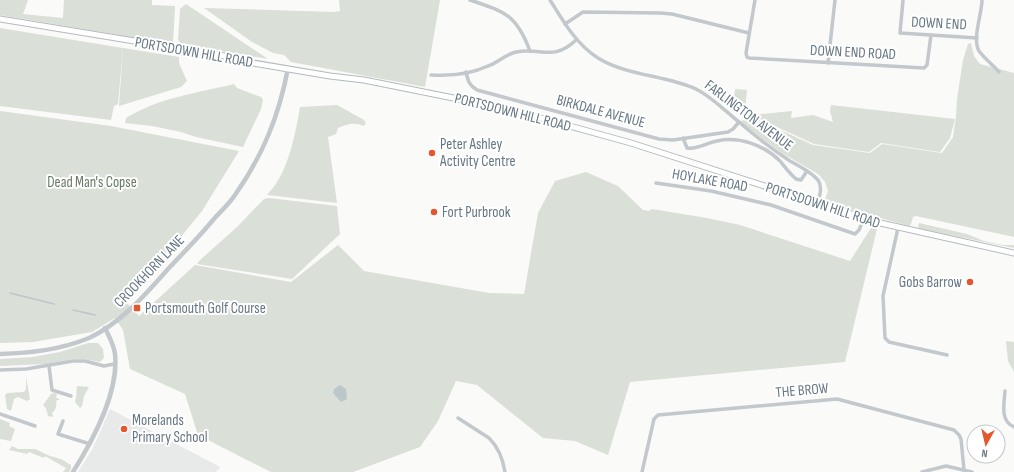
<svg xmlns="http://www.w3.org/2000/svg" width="1014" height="472" font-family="'Sofia Sans Condensed',sans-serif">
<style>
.built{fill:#e8e9e9}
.green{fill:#dadfd7}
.water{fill:#bbc7cb}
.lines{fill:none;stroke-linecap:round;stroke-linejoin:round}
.stream{stroke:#bbc7cb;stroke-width:1.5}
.secondary-casing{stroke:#b3babf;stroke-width:7}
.minor{stroke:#c3c8cc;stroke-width:3.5}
.tertiary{stroke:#c3c8cc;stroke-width:4.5}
.secondary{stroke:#fff;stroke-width:5}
.poi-dot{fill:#e4572e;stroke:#fff;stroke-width:1.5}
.labels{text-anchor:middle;stroke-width:4;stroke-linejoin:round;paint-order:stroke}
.street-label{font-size:15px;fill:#657683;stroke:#fff}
.poi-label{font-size:15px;fill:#657683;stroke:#fff;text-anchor:start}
.park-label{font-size:15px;fill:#687a64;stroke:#fff}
</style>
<rect width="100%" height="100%" fill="#fafaf8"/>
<polygon class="built" points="110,409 220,467 216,472 78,472 93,448"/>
<g class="green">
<polygon points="0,0 28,0 23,14 63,18 64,0 152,0 152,5 175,6 173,44 0,15"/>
<polygon points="339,0 440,0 425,87 291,62 284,55 273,53 252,42 204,8 334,12 340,11"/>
<polygon points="186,4 268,59 181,44 178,40 180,9"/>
<polygon points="0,28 123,48 118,104 114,106 111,120 40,111 40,109 40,111 0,106"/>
<polygon points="971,43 974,56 980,64 1014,73 1014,237 916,216 913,217 911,224 909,226 824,202 828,191 825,182 818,174 782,153 740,122 750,116 813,145 870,153 882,144 942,153 953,137 956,116 957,99 963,60 968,44"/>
<polygon points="123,48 179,57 179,63 187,81 181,87 119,106"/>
<path d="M 234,84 L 237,88 L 261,97 L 263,100 L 261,109 L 243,147 L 196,137 L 181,132 L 152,126 L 125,123 L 126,118 C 158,98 197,93 234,84 Z"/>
<polygon points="735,89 747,90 745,110 732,110"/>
<path d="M 337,105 L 364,120 L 366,124 L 363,126 C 355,122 347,124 338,128 L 336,134 L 328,137 L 337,203 L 267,195 C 288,174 295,136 300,107 Z"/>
<polygon points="831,105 955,119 950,138 940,152 881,143 869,152 814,144 751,115 792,111 791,118 813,115 833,122 830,111"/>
<polygon points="0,111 111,126 239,151 202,211 127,303 139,316 195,265 291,282 338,245 364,271 489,293 524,294 538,213 555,181 586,172 618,186 643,210 649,211 652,209 707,218 740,225 850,261 871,228 877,229 845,362 630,382 608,455 575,441 543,438 477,385 456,381 438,421 420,447 353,472 271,472 198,435 185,394 130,369 123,330 115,318 92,332 33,342 0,343"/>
<polygon points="269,198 337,206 340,234 292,279 197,264 199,261 237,227 264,199"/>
<polygon points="919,223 967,234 984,241 1003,245 1014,245 1014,248 921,229 918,227"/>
<polygon points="1006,341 1014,342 1014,372 1008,361"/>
<polygon points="88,343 98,343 103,349 104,358 100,362 84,359 74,359 46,364 0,366 0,359 33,357 60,352"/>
<polygon points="26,377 30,399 27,401 18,397 14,399 11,411 7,409 5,395 7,393 24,392 26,389"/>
<polygon points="77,386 89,387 84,396 82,406 80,408 75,402 76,397"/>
<path d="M 53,393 L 57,394 L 56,398 L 60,399 L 56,401 C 57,405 56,410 52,413 L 53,417 L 48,416 L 46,408 L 43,405 L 51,394 Z"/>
<polygon points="0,419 10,423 9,426 15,429 11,441 0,439"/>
<polygon points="12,446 18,449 35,449 50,456 61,459 71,465 71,469 69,472 63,472 66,468 45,456 44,458 29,452 27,454 9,450"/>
</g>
<polygon class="water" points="340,385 346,389 347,399 341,402 333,393 334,389"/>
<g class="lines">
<g class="stream">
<polyline points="10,293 54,304"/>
<polyline points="73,310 95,315"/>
</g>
<defs>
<polyline id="secondary" points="0,19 220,55 253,63 330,76 364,80 508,109 631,143 876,222 1014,253"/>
</defs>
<use href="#secondary" class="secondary-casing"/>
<g class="minor">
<path d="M 470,0 C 505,12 516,14 530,51"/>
<path d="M 550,0 C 563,21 576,44 598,58 C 627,76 665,75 696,89 C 712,97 725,111 739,122 C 755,136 772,149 790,161 C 799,166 811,172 818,180 C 823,187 820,196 817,203"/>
<polyline points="755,0 746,53 747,57 749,58 924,68 927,65 931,35"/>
<polyline points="903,0 900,33 977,38"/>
<path d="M 982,0 C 982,13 972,39 979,51 C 984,58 993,65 999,72"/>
<polyline points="565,24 583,12 660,13 672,14 749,33"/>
<polyline points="828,63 835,0"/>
<path d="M 466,72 C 468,81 469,85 477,90 L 659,139 L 673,140 L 728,132 L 733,129 L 739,122"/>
<path d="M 431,75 C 449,76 471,74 488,66 C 497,63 506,54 516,52 C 541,47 553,62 576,40"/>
<path d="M 683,138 L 687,148 C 697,150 706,143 717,141 C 739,136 764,145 780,161 C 785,167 790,174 796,179 L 801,180 L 807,171"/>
<polyline points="656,183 711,191 771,205 855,234 859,230 864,218"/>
<polyline points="898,228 883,296 885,338 889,342 947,355"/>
<polyline points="49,366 52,390 71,396"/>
<polyline points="0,370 26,369 73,361 85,361 104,366 114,364"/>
<path d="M 1005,391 C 1004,404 1000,421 1014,427"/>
<polyline points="0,414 35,426"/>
<path d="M 458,418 L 489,438 C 499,448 503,459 505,472"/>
<polyline points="63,421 58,434 90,444"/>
<polyline points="642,472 654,419 658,415 837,399 954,430 959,435 961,439 964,470"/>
<polyline points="922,472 946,466 972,472"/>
</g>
<g class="tertiary">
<path d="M 0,354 C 30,353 60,350 89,338 C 121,323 145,295 168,269 C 183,253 199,237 213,220 C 220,212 229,204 235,195 C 263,155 279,116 288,68"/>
<path d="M 73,472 C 93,440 119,393 115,354 C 114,345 109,336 105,328"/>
</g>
<use href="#secondary" class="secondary"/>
</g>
<g class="poi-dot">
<circle cx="432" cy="153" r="4"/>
<circle cx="434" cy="212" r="4"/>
<circle cx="970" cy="282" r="4"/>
<rect x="133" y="304" width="8" height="8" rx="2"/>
<circle cx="124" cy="429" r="4"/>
</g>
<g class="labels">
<g class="street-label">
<text transform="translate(939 23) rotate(3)" y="5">DOWN END</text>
<text transform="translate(194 52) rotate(10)" y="5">PORTSDOWN HILL ROAD</text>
<text transform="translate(853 52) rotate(3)" y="5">DOWN END ROAD</text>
<text transform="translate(601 111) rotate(15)" y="5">BIRKDALE AVENUE</text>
<text transform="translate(513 112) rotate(14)" y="5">PORTSDOWN HILL ROAD</text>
<text transform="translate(749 115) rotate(37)" y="5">FARLINGTON AVENUE</text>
<text transform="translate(710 180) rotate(10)" y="5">HOYLAKE ROAD</text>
<text transform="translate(823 205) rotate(18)" y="5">PORTSDOWN HILL ROAD</text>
<text transform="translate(149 271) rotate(-46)" y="5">CROOKHORN LANE</text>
<text transform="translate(802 390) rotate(-5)" y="5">THE BROW</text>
</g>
<g class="poi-label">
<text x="440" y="149">Peter Ashley<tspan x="440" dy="17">Activity Centre</tspan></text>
<text x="442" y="217">Fort Purbrook</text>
<text x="962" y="287" text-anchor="end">Gobs Barrow</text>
<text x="145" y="313">Portsmouth Golf Course</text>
<text x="132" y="425">Morelands<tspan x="132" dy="17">Primary School</tspan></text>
</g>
<g class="park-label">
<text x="92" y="187">Dead Man's Copse</text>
</g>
</g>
<g transform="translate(986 444) rotate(188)"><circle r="19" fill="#ffffff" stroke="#c1c8cd"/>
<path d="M0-3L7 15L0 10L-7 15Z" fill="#e4572e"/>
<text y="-6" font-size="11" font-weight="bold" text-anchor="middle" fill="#657683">N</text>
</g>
</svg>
